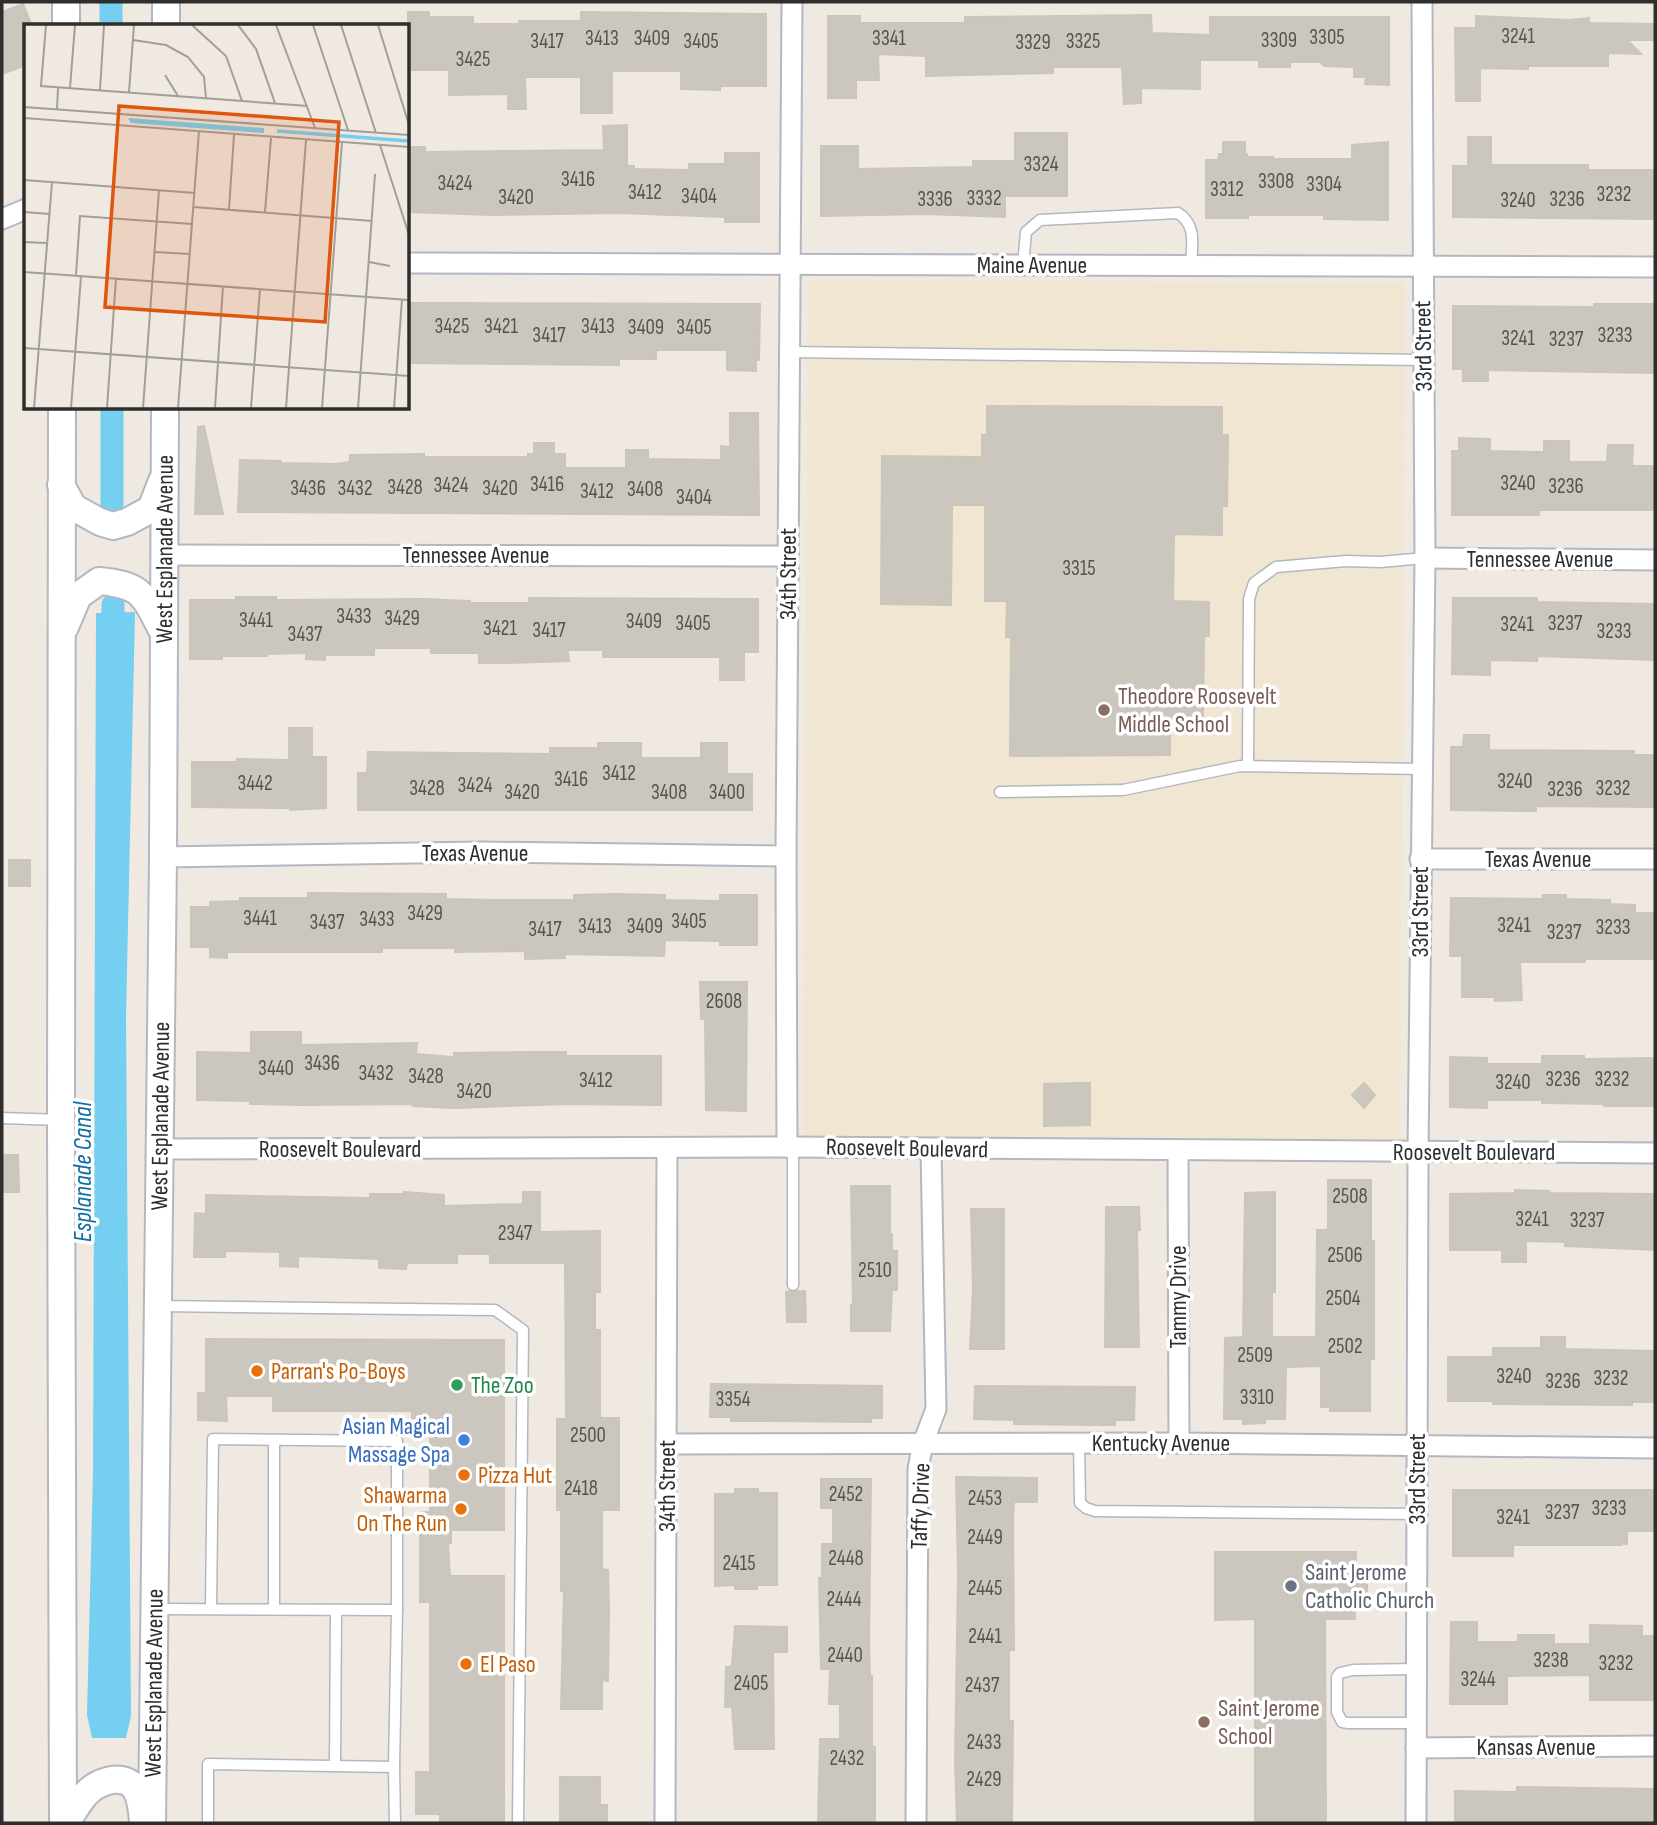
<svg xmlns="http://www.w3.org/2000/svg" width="1657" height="1825" font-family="'Sofia Sans Condensed',sans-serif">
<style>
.education{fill:#f0e6d1}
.water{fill:#75cff0}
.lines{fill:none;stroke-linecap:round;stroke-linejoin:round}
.canal{stroke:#75cff0;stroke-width:23}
.building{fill:#cbc7bf;stroke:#cbc5ba;stroke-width:2}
.service-casing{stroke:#b4b7c1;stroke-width:13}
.minor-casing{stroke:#b4b7c1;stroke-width:23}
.secondary-casing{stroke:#b4b7c1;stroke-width:30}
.service{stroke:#fff;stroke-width:10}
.minor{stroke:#fff;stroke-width:19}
.secondary{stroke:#fff;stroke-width:26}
.education-dot{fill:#8d6e63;stroke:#fff;stroke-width:2.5}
.food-dot{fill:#e8710a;stroke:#fff;stroke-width:2.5}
.leisure-dot{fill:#2e9e5b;stroke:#fff;stroke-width:2.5}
.shop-dot{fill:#3f7fe0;stroke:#fff;stroke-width:2.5}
.worship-dot{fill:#6b7280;stroke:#fff;stroke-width:2.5}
.labels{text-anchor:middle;stroke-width:7;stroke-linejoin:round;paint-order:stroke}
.number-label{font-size:21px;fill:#555452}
.street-label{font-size:24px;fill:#2e2e2e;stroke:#fff}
.education-label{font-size:24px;fill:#785e54;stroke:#fff;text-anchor:start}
.food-label{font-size:24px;fill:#c56008;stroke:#fff;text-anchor:start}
.leisure-label{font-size:24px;fill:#27864d;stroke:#fff;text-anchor:start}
.shop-label{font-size:24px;fill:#366cbe;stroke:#fff;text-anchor:end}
.worship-label{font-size:24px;fill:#5b616d;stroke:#fff;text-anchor:start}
.water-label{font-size:26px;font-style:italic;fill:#0d6fa3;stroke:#fff}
.inset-river{fill:none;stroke:#75cff0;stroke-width:3.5}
.inset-road{fill:none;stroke:#a29e99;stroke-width:2}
.view{fill:#df570e;fill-opacity:0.15;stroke:#df570e;stroke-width:3.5}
.inset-edge{fill:none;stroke:#2e2e2e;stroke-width:3.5}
</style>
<rect width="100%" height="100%" fill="#efe9e1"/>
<polygon class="education" points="808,280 1405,283 1400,1140 803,1136"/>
<polygon class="water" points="135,612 126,1017 131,1716 126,1738 92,1738 87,1715 93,1472 96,613"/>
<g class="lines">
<g class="canal">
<polyline points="111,2 111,26"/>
<polyline points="112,408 112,504"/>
<polyline points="113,641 113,605"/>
</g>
</g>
<g class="building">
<polygon points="23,4 32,26 26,26 26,65 2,74 2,12"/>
<polygon points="408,12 429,12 429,17 473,17 473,24 519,24 519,21 581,21 581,12 766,14 766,86 720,86 720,90 681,89 681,71 612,71 612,113 581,113 581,77 525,77 526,109 508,109 508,94 449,95 449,70 408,70"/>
<polygon points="1151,15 1152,33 1210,35 1210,17 1389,17 1389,85 1365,84 1366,77 1354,77 1354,67 1324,66 1320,62 1290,62 1290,67 1259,67 1259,60 1200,60 1200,89 1141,88 1141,103 1124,104 1122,67 1053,67 1053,73 926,76 926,56 878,54 879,80 856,80 856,98 828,98 828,16 860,16 860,23 965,23 965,17"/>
<polygon points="1476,16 1569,20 1589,18 1589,23 1655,24 1655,40 1627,40 1641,54 1608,53 1608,66 1528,66 1528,69 1480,68 1480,101 1456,101 1455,28 1476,28"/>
<polygon points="627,125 627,166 634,166 634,169 689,170 689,164 725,164 725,153 759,153 759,222 725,222 725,217 619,213 491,215 408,212 408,147 425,147 425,152 604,150 603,126"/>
<polygon points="1015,133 1067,133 1067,196 1005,196 1005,217 927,214 821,216 821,146 858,146 858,169 973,167 973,161 1015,161"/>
<polygon points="1468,137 1491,137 1491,165 1588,165 1588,170 1655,170 1655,219 1453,217 1453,166 1468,166"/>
<polygon points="1223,142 1245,142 1245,154 1247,154 1247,157 1273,157 1273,159 1352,159 1352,145 1388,142 1388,220 1324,219 1324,215 1248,215 1248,218 1206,218 1206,160 1218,160 1219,154 1223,154"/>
<polygon points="408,303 760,304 759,360 756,360 756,371 727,370 727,350 656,350 656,359 619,359 619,365 408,363"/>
<polygon points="1594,304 1655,304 1655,373 1488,370 1488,381 1463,381 1463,369 1453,369 1453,306 1594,307"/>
<polygon points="987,406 1222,407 1222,435 1228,435 1227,506 1222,506 1222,535 1174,534 1173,601 1209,602 1209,636 1204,636 1203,724 1170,724 1170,755 1010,756 1011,637 1006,637 1007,601 985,601 985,505 952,505 951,605 881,604 882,456 982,457 982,435 987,435"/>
<polygon points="730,413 758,413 759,515 238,512 240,460 281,461 281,463 335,464 350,462 350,455 424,454 424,457 528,457 528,454 534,454 534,443 554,443 554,454 565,454 565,468 626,468 626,450 648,450 648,459 721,460 721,446 730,447"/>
<polygon points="204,426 223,514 195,514 198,427"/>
<polygon points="1459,438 1490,439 1490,451 1544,452 1544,441 1569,441 1569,462 1607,462 1608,445 1633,445 1632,466 1653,466 1653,510 1539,510 1539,515 1452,515 1452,451 1459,451"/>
<polygon points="236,597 276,597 276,600 424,599 470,601 470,603 529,603 529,598 758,599 758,652 744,652 744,680 720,680 720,657 603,657 603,650 568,650 569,661 509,663 479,663 479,653 431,653 431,648 374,648 374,655 325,655 325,660 306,659 306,653 267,654 267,656 222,656 222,659 190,659 190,600 236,600"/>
<polygon points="1453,598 1537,598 1537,602 1655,604 1655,660 1537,656 1537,661 1490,660 1490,675 1452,674"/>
<polygon points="289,728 312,728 312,757 326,757 326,808 290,810 290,808 192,807 192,762 237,762 237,759 289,760"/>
<polygon points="1464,735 1489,735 1489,750 1634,751 1634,755 1655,755 1655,807 1536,806 1536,811 1451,810 1451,747 1463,747"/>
<polygon points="598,743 641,743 641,758 701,758 701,743 727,743 727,774 752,774 752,810 358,810 358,773 367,773 368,752 550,754 550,748 598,748"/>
<rect x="9" y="860" width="21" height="26"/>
<polygon points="308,893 446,894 446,899 495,900 574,900 574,895 616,894 665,895 665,900 720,901 720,895 757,895 757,945 720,945 720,941 665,940 664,956 565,954 565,958 525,959 525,951 455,952 455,948 382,948 382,952 227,952 227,958 210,957 210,947 191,947 191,907 210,907 210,902 240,901 240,898 308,898"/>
<polygon points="1543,895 1566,895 1566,899 1610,900 1610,904 1635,905 1635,913 1655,913 1655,959 1585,959 1585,962 1520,962 1522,1000 1495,1001 1495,997 1462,997 1462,956 1450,956 1451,898 1543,899"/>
<polygon points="700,982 747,982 746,1111 706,1110 705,1019 701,1019"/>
<polygon points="251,1032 301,1032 301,1045 417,1043 416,1054 454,1057 454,1053 535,1052 566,1052 566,1056 661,1056 661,1105 566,1104 455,1108 413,1106 414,1104 300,1105 250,1104 250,1101 197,1100 197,1052 251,1053"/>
<polygon points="1542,1056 1584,1056 1584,1059 1655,1058 1655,1106 1604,1106 1604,1104 1542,1103 1542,1100 1487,1100 1487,1108 1450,1107 1450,1057 1487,1058 1487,1064 1542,1064"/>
<polygon points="1081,1083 1090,1083 1090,1125 1044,1126 1044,1084"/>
<polygon points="1364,1083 1375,1095 1364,1108 1352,1095"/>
<polygon points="2,1155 18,1155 19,1192 2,1192"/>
<polygon points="1328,1180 1371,1180 1371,1241 1374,1241 1374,1359 1370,1359 1370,1411 1330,1411 1330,1407 1321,1407 1321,1366 1286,1367 1285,1419 1265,1419 1265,1423 1243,1424 1243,1419 1224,1419 1225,1338 1243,1337 1245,1193 1275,1192 1275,1292 1272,1292 1272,1337 1316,1337 1317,1230 1328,1230"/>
<polygon points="851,1186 890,1186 890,1234 892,1234 892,1251 897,1251 897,1290 892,1290 890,1331 851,1331 851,1305 853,1305"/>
<polygon points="1515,1190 1549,1191 1549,1193 1655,1194 1655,1250 1565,1246 1565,1242 1526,1241 1526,1262 1502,1262 1502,1250 1450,1250 1450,1194 1515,1193"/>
<polygon points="404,1192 444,1195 444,1206 523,1204 523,1192 540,1192 540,1232 600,1231 600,1292 595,1292 595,1330 600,1330 600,1418 619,1418 619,1510 602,1510 602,1569 608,1570 609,1610 608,1681 602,1680 602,1709 561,1709 564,1591 561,1591 561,1510 557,1510 557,1419 566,1419 565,1263 490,1263 490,1254 457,1254 457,1263 407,1263 406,1269 379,1268 379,1259 298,1256 298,1267 280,1266 280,1252 225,1251 225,1257 194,1257 195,1213 206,1214 206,1195 370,1198 370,1194 404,1194"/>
<polygon points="1106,1207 1139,1207 1140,1230 1137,1230 1139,1347 1105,1347"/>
<polygon points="971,1209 1004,1209 1004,1349 970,1349 973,1289"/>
<polygon points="805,1291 806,1322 787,1322 786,1292"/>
<polygon points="1541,1337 1565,1337 1565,1349 1655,1351 1655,1402 1632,1402 1632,1405 1493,1404 1493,1401 1448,1401 1448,1357 1493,1357 1493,1348 1541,1348"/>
<polygon points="206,1339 504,1340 504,1530 451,1530 451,1543 448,1543 450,1576 504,1576 504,1823 440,1823 440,1814 416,1814 416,1772 430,1772 430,1602 420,1602 420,1512 430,1512 430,1431 412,1431 412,1411 273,1411 273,1396 226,1396 227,1421 198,1420 198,1393 206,1393"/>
<polygon points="711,1384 882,1386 882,1418 871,1418 871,1422 770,1421 731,1421 731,1417 710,1417"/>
<polygon points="975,1386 1135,1387 1134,1420 1115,1420 1115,1425 1093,1425 1014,1424 1014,1420 974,1419"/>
<polygon points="956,1477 1037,1478 1037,1502 1014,1502 1013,1519 1014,1650 1009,1650 1009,1721 1013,1721 1012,1823 957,1823 955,1762 958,1573"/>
<polygon points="821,1479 871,1479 869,1644 870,1676 872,1676 872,1746 875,1747 875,1822 818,1822 820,1739 840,1739 840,1704 829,1704 830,1669 821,1669 819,1578 822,1578 822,1544 833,1544 833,1508 821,1508"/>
<polygon points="735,1489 758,1489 758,1493 777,1493 777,1585 757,1585 757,1589 735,1589 735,1585 715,1586 715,1494 735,1494"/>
<polygon points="1453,1490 1655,1490 1655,1531 1627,1531 1627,1544 1620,1543 1621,1545 1513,1545 1513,1556 1453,1556"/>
<polygon points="1215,1552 1356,1552 1356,1572 1367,1572 1367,1601 1355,1600 1355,1619 1325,1619 1326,1823 1255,1823 1255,1619 1215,1620"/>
<polygon points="1451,1622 1477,1622 1477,1642 1518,1642 1518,1635 1554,1635 1554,1644 1590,1644 1590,1625 1642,1626 1642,1636 1655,1636 1655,1700 1590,1700 1590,1675 1507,1676 1507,1704 1450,1704"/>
<polygon points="735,1626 787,1627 787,1652 773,1652 774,1749 735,1749 732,1707 725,1707 726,1667 732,1666"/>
<polygon points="560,1777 600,1777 600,1805 607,1805 607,1823 560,1823"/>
<polygon points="1517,1787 1655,1789 1655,1823 1455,1823 1455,1791 1517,1792"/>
</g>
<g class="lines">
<defs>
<g id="service">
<path d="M 1023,265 L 1026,232 L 1040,220 L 1178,213 C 1197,225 1192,245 1191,265"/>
<polyline points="789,352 1423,360"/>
<polyline points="1248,766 1249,599 1254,583 1276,567 1346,561 1380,562 1425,558"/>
<polyline points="1000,792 1123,790 1240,766 1421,769"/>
<polyline points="2,1118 61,1120"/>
<polyline points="793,1147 793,1285"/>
<polyline points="158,1306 495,1310 523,1330 518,1823"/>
<polyline points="274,1440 274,1609"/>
<polyline points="1079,1443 1080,1503 1086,1508 1095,1511 1417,1514"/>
<polyline points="157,1609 397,1610 397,1441 213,1439 211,1609"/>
<polyline points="1416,1723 1348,1723 1342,1722 1337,1712 1337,1677 1340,1673 1353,1670 1416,1669"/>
<polyline points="335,1766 336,1610"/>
<polyline points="394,1767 395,1823"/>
<polyline points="208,1823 208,1764 394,1767 397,1610"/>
</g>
<g id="minor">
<polyline points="2,219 26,209"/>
<polyline points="408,263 1655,267"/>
<polyline points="164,555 788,556"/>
<polyline points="1425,558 1655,560"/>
<polyline points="163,857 481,852 786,856"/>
<polyline points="1420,859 1655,859"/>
<polyline points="787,1147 786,856 792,2"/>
<polyline points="160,1149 787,1147 1655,1153"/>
<polyline points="1178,1150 1179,1443"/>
<polyline points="667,1444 1179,1443 1655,1448"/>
<polyline points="1416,1748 1655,1746"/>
<polyline points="665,1823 667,1148"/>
<polyline points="916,1823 918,1469 923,1443 936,1409 931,1149"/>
<polyline points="1416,1823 1418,1152 1425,558 1422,2"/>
</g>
<g id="secondary">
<polyline points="66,26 66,2"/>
<polyline points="166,26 166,2"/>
<polyline points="62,408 61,1120 63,1823"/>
<polyline points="61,485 73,507 100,522 113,526 127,522 151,509 162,481"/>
<path d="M 65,627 L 78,596 L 99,581 C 142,585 143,594 162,630"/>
<path d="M 66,1823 C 72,1814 78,1803 85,1795 C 95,1783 117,1774 131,1784 C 141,1792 142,1810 143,1822"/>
<path id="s1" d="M 152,1823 L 163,857 L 165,408"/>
</g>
</defs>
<use href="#service" class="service-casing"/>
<use href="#minor" class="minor-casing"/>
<use href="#secondary" class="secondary-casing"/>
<use href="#service" class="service"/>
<use href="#minor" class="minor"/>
<use href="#secondary" class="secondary"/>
</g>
<g class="education-dot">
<circle cx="1104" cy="710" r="7"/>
<circle cx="1204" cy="1722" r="7"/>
</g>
<g class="food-dot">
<circle cx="257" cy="1371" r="7"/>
<circle cx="464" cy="1475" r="7"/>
<circle cx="461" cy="1509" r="7"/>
<circle cx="466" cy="1664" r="7"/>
</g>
<circle class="leisure-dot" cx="457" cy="1385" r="7"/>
<circle class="shop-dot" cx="464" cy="1440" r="7"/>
<circle class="worship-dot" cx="1291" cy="1586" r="7"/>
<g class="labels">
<g class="number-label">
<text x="1518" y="43">3241</text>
<text x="1327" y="44">3305</text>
<text x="602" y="45">3413</text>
<text x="652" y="45">3409</text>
<text x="889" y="45">3341</text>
<text x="1279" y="47">3309</text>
<text x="547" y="48">3417</text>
<text x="701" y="48">3405</text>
<text x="1083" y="48">3325</text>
<text x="1033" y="49">3329</text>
<text x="473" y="66">3425</text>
<text x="1041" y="171">3324</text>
<text x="578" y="186">3416</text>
<text x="1276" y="188">3308</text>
<text x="455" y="190">3424</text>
<text x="1324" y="191">3304</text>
<text x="1227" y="196">3312</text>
<text x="645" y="199">3412</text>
<text x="1614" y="201">3232</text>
<text x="699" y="203">3404</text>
<text x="516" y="204">3420</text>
<text x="984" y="205">3332</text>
<text x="935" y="206">3336</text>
<text x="1567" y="206">3236</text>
<text x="1518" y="207">3240</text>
<text x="452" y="333">3425</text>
<text x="501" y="333">3421</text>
<text x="598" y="333">3413</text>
<text x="646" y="334">3409</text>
<text x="694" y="334">3405</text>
<text x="549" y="342">3417</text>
<text x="1615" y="342">3233</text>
<text x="1518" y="345">3241</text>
<text x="1566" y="346">3237</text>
<text x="1518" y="490">3240</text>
<text x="547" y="491">3416</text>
<text x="451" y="492">3424</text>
<text x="1566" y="493">3236</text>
<text x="405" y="494">3428</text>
<text x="308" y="495">3436</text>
<text x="355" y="495">3432</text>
<text x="500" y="495">3420</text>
<text x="645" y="496">3408</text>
<text x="597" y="498">3412</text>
<text x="694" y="504">3404</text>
<text x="1079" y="575">3315</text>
<text x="354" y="623">3433</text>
<text x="402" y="625">3429</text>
<text x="256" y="627">3441</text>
<text x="644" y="628">3409</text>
<text x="693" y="630">3405</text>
<text x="1565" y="630">3237</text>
<text x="1517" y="631">3241</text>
<text x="500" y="635">3421</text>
<text x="549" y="637">3417</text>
<text x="1614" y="638">3233</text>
<text x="305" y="641">3437</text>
<text x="619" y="780">3412</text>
<text x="571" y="786">3416</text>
<text x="1515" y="788">3240</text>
<text x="255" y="790">3442</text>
<text x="475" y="792">3424</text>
<text x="427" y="795">3428</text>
<text x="1613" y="795">3232</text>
<text x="1565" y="796">3236</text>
<text x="522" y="799">3420</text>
<text x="669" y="799">3408</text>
<text x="727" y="799">3400</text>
<text x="425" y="920">3429</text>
<text x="260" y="925">3441</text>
<text x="377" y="926">3433</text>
<text x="689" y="928">3405</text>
<text x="327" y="929">3437</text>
<text x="1514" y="932">3241</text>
<text x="595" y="933">3413</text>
<text x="645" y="933">3409</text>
<text x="1613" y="934">3233</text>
<text x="545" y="936">3417</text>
<text x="1564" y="939">3237</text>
<text x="724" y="1008">2608</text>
<text x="322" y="1070">3436</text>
<text x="276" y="1075">3440</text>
<text x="376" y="1080">3432</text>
<text x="426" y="1083">3428</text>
<text x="1563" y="1086">3236</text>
<text x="1612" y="1086">3232</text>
<text x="596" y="1087">3412</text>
<text x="1513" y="1089">3240</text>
<text x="474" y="1098">3420</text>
<text x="1350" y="1203">2508</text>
<text x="1532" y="1226">3241</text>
<text x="1587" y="1227">3237</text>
<text x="515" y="1240">2347</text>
<text x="1345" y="1262">2506</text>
<text x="875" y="1277">2510</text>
<text x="1343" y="1305">2504</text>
<text x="1345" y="1353">2502</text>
<text x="1255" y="1362">2509</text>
<text x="1514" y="1383">3240</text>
<text x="1611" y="1385">3232</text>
<text x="1563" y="1388">3236</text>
<text x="1257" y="1404">3310</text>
<text x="733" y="1406">3354</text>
<text x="588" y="1442">2500</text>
<text x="581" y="1495">2418</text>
<text x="846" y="1501">2452</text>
<text x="985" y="1505">2453</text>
<text x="1609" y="1515">3233</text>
<text x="1562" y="1519">3237</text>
<text x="1513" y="1524">3241</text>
<text x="985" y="1544">2449</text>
<text x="846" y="1565">2448</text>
<text x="739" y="1570">2415</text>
<text x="985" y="1595">2445</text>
<text x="844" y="1606">2444</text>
<text x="985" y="1643">2441</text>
<text x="845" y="1662">2440</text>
<text x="1551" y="1667">3238</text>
<text x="1616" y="1670">3232</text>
<text x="1478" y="1686">3244</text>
<text x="751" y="1690">2405</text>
<text x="982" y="1692">2437</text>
<text x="984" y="1749">2433</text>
<text x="847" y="1765">2432</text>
<text x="984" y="1786">2429</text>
</g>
<g class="street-label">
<text x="1032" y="273">Maine Avenue</text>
<text transform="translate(1423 346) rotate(-91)" y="8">33rd Street</text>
<text dy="8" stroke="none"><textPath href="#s1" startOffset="1274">West Esplanade Avenue</textPath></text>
<text x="476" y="563">Tennessee Avenue</text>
<text x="1540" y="567">Tennessee Avenue</text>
<text transform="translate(788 574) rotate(-90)" y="8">34th Street</text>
<text x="475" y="861">Texas Avenue</text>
<text x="1538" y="867">Texas Avenue</text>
<text transform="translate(1420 912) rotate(-90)" y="8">33rd Street</text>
<text dy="8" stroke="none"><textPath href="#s1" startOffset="707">West Esplanade Avenue</textPath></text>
<text transform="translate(907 1148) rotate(1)" y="8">Roosevelt Boulevard</text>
<text x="340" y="1157">Roosevelt Boulevard</text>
<text x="1474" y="1160">Roosevelt Boulevard</text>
<text transform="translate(1178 1297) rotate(-90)" y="8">Tammy Drive</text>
<text x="1161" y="1451">Kentucky Avenue</text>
<text transform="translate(1417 1479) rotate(-90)" y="8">33rd Street</text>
<text transform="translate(667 1486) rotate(-90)" y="8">34th Street</text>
<text transform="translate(920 1506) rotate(-88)" y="8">Taffy Drive</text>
<text dy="8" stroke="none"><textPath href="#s1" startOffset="140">West Esplanade Avenue</textPath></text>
<text x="1536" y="1755">Kansas Avenue</text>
</g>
<g class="education-label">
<text x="1118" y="704">Theodore Roosevelt<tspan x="1118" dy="28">Middle School</tspan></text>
<text x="1218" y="1716">Saint Jerome<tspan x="1218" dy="28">School</tspan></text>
</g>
<g class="food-label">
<text x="271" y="1379">Parran's Po-Boys</text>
<text x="478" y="1483">Pizza Hut</text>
<text x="447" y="1503" text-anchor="end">Shawarma<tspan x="447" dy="28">On The Run</tspan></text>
<text x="480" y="1672">El Paso</text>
</g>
<g class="leisure-label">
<text x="471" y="1393">The Zoo</text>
</g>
<g class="shop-label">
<text x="450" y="1434">Asian Magical<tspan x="450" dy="28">Massage Spa</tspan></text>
</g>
<g class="worship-label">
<text x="1305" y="1580">Saint Jerome<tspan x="1305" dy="28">Catholic Church</tspan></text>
</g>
<g class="water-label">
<text transform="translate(82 1172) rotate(-90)" y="9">Esplanade Canal</text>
</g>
</g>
<g transform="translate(24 24)">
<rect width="385" height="385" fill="#efe9e1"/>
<path d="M 104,94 L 240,104 L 240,109 L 107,99 Z" fill="#75cff0"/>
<path class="inset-river" d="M 253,107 L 385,117"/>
<path class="inset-road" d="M 22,1 L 17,62 L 284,82M 168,1 L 202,32 L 218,77M 214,1 L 232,25 L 251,79M 252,1 L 291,104M 289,1 L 324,106M 317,1 L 352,109M 354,1 L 385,101M 109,16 L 142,21 L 164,33 L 180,53 L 182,74M 141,51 L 154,72M 46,64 L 51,1M 76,66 L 80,1M 105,68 L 110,1M 0,83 L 385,111M 33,85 L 34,64M 0,94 L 385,123M 356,121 L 385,211M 0,156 L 171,169M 170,183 L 348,197M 205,185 L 210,111M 0,188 L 25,190M 241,188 L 247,114M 0,218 L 22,219M 131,228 L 166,230M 345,238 L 366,242M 0,248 L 385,276M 52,251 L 56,192 L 168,200M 0,324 L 385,352M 10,384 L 28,158M 47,384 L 57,252M 83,384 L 92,254M 119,384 L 135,166M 154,384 L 175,107M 191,384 L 199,262M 227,384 L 236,265M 262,384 L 282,116M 298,384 L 318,118M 334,384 L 351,150M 370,384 L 378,275"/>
<path class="view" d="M 95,82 L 315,98 L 301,298 L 81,283 Z"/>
<rect width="385" height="385" class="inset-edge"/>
</g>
<rect width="1657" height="1825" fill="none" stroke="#2e2e2e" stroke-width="7"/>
</svg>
